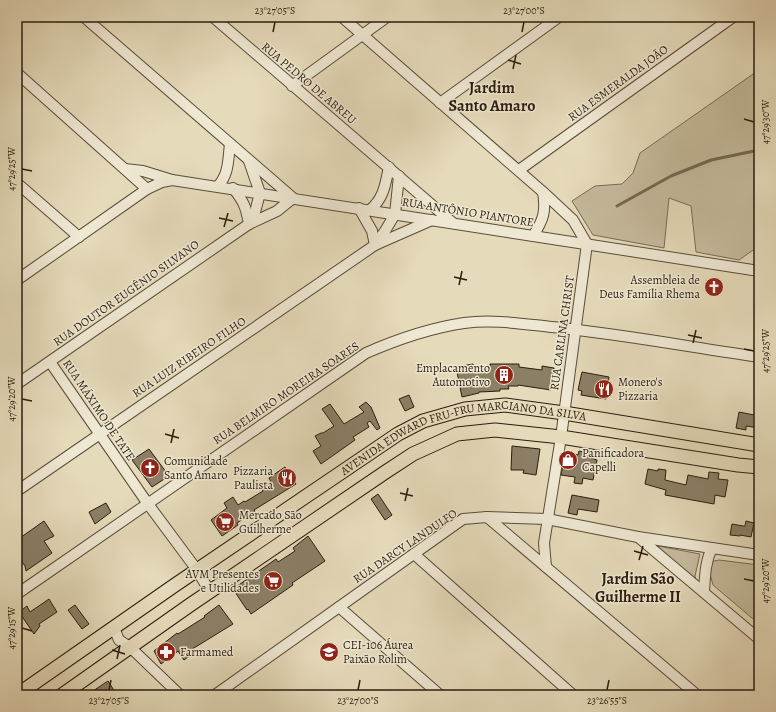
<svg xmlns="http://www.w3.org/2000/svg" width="776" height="712" font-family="Alegreya,serif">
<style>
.green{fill:#c5ba9c;stroke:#786c54}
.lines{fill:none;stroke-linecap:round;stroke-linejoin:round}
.stream{stroke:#746851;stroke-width:3}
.building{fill:#8b7f66;stroke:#2a1d0c}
.minor-casing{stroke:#594c38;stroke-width:12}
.major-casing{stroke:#2a1d0c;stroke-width:15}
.minor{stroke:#eee7d2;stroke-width:10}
.major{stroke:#e5daba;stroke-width:13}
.ticks{fill:none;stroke:#2a1d0c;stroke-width:1.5}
.labels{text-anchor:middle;stroke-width:3;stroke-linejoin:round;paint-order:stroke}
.street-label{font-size:12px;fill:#2a1d0c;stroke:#eee7d2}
.poi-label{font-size:12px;fill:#2a1d0c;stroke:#eee7d2;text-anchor:start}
.district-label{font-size:16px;font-weight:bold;fill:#2a1d0c;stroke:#eee7d2}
.neatline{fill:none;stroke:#2a1d0c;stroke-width:1.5}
.ticks-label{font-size:10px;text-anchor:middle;fill:#2a1d0c}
</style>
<rect width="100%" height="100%" fill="#e5daba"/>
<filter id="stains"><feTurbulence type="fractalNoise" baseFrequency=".005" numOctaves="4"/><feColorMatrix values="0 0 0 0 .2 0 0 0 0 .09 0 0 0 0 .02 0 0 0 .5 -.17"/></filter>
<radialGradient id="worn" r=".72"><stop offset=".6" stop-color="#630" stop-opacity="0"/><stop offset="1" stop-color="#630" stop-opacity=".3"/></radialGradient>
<g class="green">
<polygon points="759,70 759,246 739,260 696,252 691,206 669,198 664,248 593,235 572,201 595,186 622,184 633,173 640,153"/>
<polygon points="658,546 700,554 695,576 697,583 657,549"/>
<polygon points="719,560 759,565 759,624 713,585 709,570 711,564 714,561"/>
</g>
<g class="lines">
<polyline class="stream" points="617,206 671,176 711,160 759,150"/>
</g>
<g class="building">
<polygon points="473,364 475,372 490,371 490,364 519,364 519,367 542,370 542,366 554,368 551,390 518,385 518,386 508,386 509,389 500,389 500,391 479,392 479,393 462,397 456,367"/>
<polygon points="582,372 609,377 606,399 581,395 582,391 578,390"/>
<polygon points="409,395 414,407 405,411 399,399"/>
<polygon points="366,402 371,407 380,428 377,430 370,421 367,423 369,427 353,437 355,440 321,464 313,451 321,446 315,436 321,433 323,433 334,426 322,409 330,404 344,424 364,412 359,407"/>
<polygon points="739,412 759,416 759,428 746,426 746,430 736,428"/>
<polygon points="512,446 540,449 536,475 523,473 524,470 511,470"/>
<polygon points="149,449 169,476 152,487 132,460"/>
<polygon points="579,451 589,453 588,457 597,460 593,480 583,478 582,484 574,483 575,477 561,475 565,453 578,455"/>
<polygon points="285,467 296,484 254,510 255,511 237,523 238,525 222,536 211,520 227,508 224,503 233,497 238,505 244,501 245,502 263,491 261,489 271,482 269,478"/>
<polygon points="648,469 658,471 658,469 666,470 665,480 686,485 688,475 708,479 709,472 719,473 718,479 728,480 725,497 715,495 714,504 665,495 666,490 645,484"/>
<polygon points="378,494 392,515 385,520 371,499"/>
<polygon points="572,495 599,500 597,512 578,509 577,515 568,513"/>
<polygon points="106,503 111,512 95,524 89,512"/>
<polygon points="44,521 54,536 44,541 52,553 26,571 25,566 19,558 17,558 17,540"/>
<polygon points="746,521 754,523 751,537 740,535 740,536 730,535 732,524 743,526 745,526"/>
<polygon points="308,536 325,561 292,583 293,585 251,614 248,609 247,610 233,589 276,559 278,562 295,551 293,548"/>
<polygon points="49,599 57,612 39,624 40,626 34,634 19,612 27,606 30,612"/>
<polygon points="75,605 89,624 82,629 68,610"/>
<polygon points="219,605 233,624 189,651 192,654 184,660 178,651 161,664 154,651 177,633 178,634 205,617 204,616"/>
<polygon points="108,681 117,695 87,695"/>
</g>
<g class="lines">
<defs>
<g id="minor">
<polyline points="213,17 453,223"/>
<polyline points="342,17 543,192 573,220 587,244 561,437 544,543 546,567"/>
<polyline points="17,73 147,189"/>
<polyline points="292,86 387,17"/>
<polyline points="440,103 559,17"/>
<polyline points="249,161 260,193 254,216 249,224"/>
<polyline points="125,169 143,171 172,180"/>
<polyline points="519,170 733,17"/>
<polyline points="17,183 79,237"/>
<path d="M 218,186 C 229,174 228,160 230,144"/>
<path d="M 233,188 C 244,202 246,207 249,224"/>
<polyline points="359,208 372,231 375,245 432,220"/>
<path d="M 370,210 C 384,198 385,185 389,167"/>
<path d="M 533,236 C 544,219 546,211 543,192"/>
<polyline points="17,280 147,189 162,182 172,180 759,271"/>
<polyline points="50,362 148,504 197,570 210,592"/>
<polyline points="17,384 249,224 277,211 293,198 84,17"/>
<polyline points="17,491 375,245 385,231 395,214 399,176"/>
<polyline points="487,517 697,695"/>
<polyline points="638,537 759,639"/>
<polyline points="414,554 573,695"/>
<path d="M 704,592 C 705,577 705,562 712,548"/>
<path d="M 17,594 L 366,353 C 398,339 430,328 464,323 C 493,319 523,324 552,327 C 621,334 690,347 759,357"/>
<polyline points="339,607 440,695"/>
<polyline points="114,628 119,640 131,648 180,695"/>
<polyline points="215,695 463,519 487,517 547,519 638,537 759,555"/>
</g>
<g id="major">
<path id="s1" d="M 17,695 L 175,585 L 398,434 L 423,421 L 465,409 L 505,405 L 564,413 L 759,445"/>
<polyline points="62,695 190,605 384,473 413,454 457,434 495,430 561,437 738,465 759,467"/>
</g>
</defs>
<use href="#minor" class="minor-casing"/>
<use href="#major" class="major-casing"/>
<use href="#minor" class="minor"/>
<use href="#major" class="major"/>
</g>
<path class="ticks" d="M 273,32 L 275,22M 522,32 L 524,22M 508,60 L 521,64M 513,69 L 516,55M 744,119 L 754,122M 22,169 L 32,171M 219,218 L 233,221M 224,227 L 228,213M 454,277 L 467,280M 459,285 L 462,271M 688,335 L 702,338M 693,343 L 696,330M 744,349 L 754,351M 22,399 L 32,401M 165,434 L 179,438M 171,443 L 174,429M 400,493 L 413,496M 405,501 L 408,488M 634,551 L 648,555M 639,560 L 643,546M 744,579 L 754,581M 22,628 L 32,631M 112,650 L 125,654M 117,659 L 120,645M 109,690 L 111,680M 358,690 L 360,680M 607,690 L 609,680"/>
<defs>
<symbol id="church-disc" viewBox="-11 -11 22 22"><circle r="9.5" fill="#8f2418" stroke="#eee7d2"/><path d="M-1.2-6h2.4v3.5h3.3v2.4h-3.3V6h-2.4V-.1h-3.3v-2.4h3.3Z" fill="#fff"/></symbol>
<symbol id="building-disc" viewBox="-11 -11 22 22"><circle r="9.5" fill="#8f2418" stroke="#eee7d2"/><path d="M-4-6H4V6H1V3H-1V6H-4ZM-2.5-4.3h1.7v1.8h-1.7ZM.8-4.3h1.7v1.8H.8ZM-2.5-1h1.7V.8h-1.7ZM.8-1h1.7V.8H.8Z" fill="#fff"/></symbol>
<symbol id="restaurant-disc" viewBox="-11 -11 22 22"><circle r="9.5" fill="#8f2418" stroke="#eee7d2"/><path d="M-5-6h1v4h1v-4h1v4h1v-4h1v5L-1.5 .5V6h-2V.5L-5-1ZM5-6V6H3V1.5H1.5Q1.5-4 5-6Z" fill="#fff"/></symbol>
<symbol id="shop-disc" viewBox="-11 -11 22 22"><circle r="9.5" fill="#8f2418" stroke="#eee7d2"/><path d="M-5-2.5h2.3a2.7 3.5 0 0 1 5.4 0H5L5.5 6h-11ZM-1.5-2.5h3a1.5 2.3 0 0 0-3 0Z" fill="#fff"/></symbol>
<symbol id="supermarket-disc" viewBox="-11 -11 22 22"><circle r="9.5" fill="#8f2418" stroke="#eee7d2"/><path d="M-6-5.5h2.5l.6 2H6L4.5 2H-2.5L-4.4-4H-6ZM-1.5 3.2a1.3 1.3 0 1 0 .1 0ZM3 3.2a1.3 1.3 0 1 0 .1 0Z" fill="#fff"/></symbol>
<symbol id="pharmacy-disc" viewBox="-11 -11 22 22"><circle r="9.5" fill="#8f2418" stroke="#eee7d2"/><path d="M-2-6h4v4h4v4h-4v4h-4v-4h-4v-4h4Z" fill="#fff"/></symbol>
<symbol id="school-disc" viewBox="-11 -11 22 22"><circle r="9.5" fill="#8f2418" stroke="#eee7d2"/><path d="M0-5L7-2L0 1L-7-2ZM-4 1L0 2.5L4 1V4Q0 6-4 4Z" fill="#fff"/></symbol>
</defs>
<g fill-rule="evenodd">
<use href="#church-disc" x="703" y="276" width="22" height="22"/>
<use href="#building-disc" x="493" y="364" width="22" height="22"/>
<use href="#restaurant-disc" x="593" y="378" width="22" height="22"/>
<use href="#shop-disc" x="557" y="449" width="22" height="22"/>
<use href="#church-disc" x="139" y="457" width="22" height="22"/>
<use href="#restaurant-disc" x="276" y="467" width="22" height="22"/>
<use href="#supermarket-disc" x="214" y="511" width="22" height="22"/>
<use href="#supermarket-disc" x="262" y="570" width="22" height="22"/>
<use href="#pharmacy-disc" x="155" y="641" width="22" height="22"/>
<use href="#school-disc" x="318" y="641" width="22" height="22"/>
</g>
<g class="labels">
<g class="street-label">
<text transform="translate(309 83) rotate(40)" y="4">RUA PEDRO DE ABREU</text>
<text transform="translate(618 83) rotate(-36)" y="4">RUA ESMERALDA JOÃO</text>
<text transform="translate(468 212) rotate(9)" y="4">RUA ANTÔNIO PIANTORE</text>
<text transform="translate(126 293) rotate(-35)" y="4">RUA DOUTOR EUGÊNIO SILVANO</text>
<text transform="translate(562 333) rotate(-82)" y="4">RUA CARLINA CHRIST</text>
<text transform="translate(189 357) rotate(-34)" y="4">RUA LUIZ RIBEIRO FILHO</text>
<text transform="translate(286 393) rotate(-34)" y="4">RUA BELMIRO MOREIRA SOARES</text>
<text transform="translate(99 410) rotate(56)" y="4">RUA MÁXIMO DE TATE</text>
<text dy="4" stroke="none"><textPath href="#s1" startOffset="525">AVENIDA EDWARD FRU-FRU MARCIANO DA SILVA</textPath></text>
<text transform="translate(405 546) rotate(-34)" y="4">RUA DARCY LANDULFO</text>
</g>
<g class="poi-label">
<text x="700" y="284" text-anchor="end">Assembleia de<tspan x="700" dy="14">Deus Família Rhema</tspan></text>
<text x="490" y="372" text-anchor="end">Emplacamento<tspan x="490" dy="14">Automotivo</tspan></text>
<text x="618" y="386">Monero's<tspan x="618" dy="14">Pizzaria</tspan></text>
<text x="582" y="457">Panificadora<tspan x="582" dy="14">Capelli</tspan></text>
<text x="164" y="465">Comunidade<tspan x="164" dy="14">Santo Amaro</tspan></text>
<text x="273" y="475" text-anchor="end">Pizzaria<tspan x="273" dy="14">Paulista</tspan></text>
<text x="239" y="519">Mercado São<tspan x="239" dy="14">Guilherme</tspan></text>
<text x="259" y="578" text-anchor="end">AVM Presentes<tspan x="259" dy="14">e Utilidades</tspan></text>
<text x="343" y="649">CEI-106 Áurea<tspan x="343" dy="14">Paixão Rolim</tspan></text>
<text x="180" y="656">Farmamed</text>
</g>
<g class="district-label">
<text x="492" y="93">Jardim<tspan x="492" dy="18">Santo Amaro</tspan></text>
<text x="638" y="584">Jardim São<tspan x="638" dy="18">Guilherme II</tspan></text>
</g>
</g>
<rect width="776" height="712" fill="none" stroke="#e5daba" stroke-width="44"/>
<rect x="22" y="22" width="732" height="668" class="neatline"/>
<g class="ticks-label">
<text x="275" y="14">23°27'05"S</text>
<text x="524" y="14">23°27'00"S</text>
<text transform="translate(765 122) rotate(-90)" y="4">47°29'30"W</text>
<text transform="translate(11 169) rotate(-90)" y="4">47°29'25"W</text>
<text transform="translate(765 351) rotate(-90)" y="4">47°29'25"W</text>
<text transform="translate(11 399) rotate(-90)" y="4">47°29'20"W</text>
<text transform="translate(765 581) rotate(-90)" y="4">47°29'20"W</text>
<text transform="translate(11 628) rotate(-90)" y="4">47°29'15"W</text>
<text x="109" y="704">23°27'05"S</text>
<text x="358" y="704">23°27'00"S</text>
<text x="607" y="704">23°26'55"S</text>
</g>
<rect width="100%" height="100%" filter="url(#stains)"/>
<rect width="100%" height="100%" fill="url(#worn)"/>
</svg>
